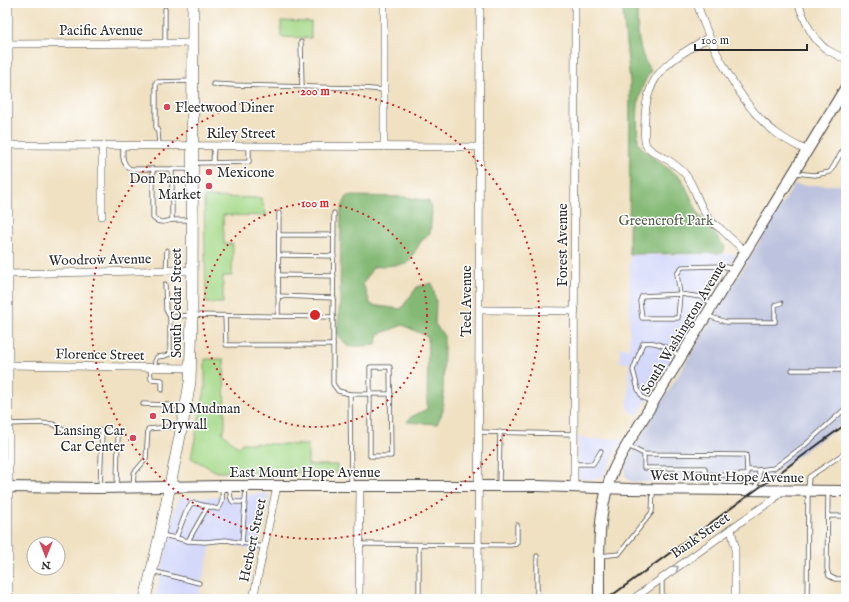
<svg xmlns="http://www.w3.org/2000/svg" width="849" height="602" font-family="'IM FELL English',serif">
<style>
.built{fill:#d4d8f9}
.industrial{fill:#bdc3de}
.green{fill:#a5d989;stroke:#68825a}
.forest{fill:#84b975;stroke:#587250}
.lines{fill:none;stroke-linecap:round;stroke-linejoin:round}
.lane-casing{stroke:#494642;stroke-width:5}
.street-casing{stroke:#494642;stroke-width:8}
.secondary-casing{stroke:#494642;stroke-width:12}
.primary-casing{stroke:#494642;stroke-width:12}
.lane{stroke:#fff;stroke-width:3.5}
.street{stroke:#fff;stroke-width:7}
.secondary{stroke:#fff;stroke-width:10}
.primary{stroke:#fff;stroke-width:11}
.rail{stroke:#2b2b2b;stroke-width:2}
.oneway{stroke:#a0a0a0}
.ring{fill:none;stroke:#d62828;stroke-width:2;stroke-dasharray:2 4}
.poi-dot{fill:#d1495b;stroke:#fff;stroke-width:1.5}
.labels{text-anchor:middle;stroke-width:3;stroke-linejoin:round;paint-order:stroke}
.street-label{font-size:14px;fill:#2b2b2b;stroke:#fff}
.poi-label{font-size:14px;fill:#2b2b2b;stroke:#fff;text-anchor:start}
.park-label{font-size:14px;fill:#505f47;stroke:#fff}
.centre{fill:#d62828;stroke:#fff;stroke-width:2}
.ring-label{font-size:12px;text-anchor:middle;font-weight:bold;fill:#d62828;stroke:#fff;stroke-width:3;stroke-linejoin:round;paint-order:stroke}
</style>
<rect width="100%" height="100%" fill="#fff"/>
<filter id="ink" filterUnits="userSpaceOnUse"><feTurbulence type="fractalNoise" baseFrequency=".025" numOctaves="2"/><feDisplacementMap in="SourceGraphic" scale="8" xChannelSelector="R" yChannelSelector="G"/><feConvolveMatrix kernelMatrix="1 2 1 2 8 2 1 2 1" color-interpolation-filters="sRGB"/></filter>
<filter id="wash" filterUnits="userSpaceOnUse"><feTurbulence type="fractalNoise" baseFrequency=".012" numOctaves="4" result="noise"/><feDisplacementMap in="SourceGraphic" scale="16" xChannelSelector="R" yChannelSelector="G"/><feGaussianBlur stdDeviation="0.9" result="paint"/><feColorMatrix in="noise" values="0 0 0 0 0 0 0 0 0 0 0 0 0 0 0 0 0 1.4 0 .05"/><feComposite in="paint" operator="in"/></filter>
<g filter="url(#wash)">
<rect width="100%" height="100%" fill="#f0e1c2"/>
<g class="built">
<polygon points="736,254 638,415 628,410 629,363 620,362 620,348 629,348 630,255"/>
<polygon points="578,437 594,439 623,439 613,457 604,474 601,477 598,479 583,479 581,478 579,476"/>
<polygon points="265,493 267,493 269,497 258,551 229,544 218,544 213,545 210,549 198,599 155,599 177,501 179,498 181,497 227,497"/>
</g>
<polygon class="industrial" points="794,185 846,185 846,421 763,482 634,482 629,481 625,476 625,468 637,443"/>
<g class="green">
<polygon points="281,21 311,22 311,38 281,37"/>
<polygon points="204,197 261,198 267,216 223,215 224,244 233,244 232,276 223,276 223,303 206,303"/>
<polygon points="205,359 224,359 225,428 222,433 238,447 242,443 308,445 308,465 337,465 337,473 217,472 191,458 205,389"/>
</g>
<g class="forest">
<path d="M 622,3 L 637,3 C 637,26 637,52 651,71 C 635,94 637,116 638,142 L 641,147 L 655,159 L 673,172 L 682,179 L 699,215 L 725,247 L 723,253 L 629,254 L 630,82 Z"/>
<polygon points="347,196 405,197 429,201 432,212 430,233 422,240 407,264 373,267 363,284 371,305 401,309 417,287 432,283 436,301 435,324 444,336 443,411 437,424 407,422 411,417 427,409 428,337 403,325 379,334 376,345 348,347 337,333 340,303 341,210"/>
</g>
</g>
<g filter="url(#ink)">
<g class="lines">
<defs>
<g id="lane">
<polyline points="165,9 165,43"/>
<polyline points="301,42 302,87"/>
<polyline points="213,84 232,85 359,88 384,90"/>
<path d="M 123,146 C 123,156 121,162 130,169 L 191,169"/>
<polyline points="159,146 158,132 156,127 156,82 191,81"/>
<polyline points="194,163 249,162 249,146"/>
<polyline points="213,163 214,146"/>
<path d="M 153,169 L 153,218 C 159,224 165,222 172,220"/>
<polyline points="172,169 172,220 190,220"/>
<polyline points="795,173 815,175 830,172 846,145"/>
<polyline points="279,235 334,235"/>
<polyline points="279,255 334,256"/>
<polyline points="166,271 167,250"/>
<polyline points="278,275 334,276"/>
<polyline points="165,284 166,310 170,317"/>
<polygon points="680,294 678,318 642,318 640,301 642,296"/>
<polyline points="278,296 334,298"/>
<polyline points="711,303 701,297 680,294 677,274 682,267 722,266 734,269"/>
<polyline points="225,316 226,345 333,345"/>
<polyline points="278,316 279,213"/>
<polyline points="708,316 726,322 775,322 775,305 781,303"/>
<polyline points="333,317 333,384 338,391 350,394 391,394"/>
<polygon points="370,367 390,367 391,456 370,456"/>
<polyline points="150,368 151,379 162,380 162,390"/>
<polyline points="155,368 155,361 157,357 165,356 170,354 170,317 192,315 333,317 334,213"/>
<polyline points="792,370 846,370"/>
<polyline points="350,394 351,485"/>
<path d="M 651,402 L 642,397 L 638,389 L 633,370 L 643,343 C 658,340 668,349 680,356"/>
<polyline points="143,404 169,405 185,408"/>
<polyline points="9,424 40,423 53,424 63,430 70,432 111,430 116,432 118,436 117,487"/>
<polyline points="479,432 574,434"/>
<polyline points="628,446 644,454 746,455 747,470 759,470 759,479 754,489"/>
<polyline points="644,454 644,468 705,468 705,475 747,475 747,470"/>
<polyline points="574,464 593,464 601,451"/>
<polyline points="759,470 774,468 805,445 846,408"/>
<polyline points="712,475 712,489"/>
<polyline points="499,485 500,432"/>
<path d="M 230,486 C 230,492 229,498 233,502 L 245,502"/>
<polyline points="133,487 134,473 146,459 148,429 179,426"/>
<path d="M 222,487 C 222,494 224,503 218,509 L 194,503 L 191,504 L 186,512 L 176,538 L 188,541 L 205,542 L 226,540 L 264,547"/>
<polyline points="100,488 102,431"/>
<polyline points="828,492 827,569 829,576 835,579 846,579"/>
<polyline points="828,516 846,516"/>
<polyline points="161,535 176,538"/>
<polyline points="188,541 208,506"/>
<polyline points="242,544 246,487"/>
<polyline points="359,544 511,545 516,544 517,542 517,525"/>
<polyline points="419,545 419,599"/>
<polyline points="537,556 537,599"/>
<polyline points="600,556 619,554 652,512 653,490"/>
<polyline points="3,566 9,565"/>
<polyline points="152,571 199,583"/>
<polyline points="662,578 662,599"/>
<polyline points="807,599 808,491 809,477 846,452"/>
</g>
<g id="street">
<polyline points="9,3 9,599"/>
<path d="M 697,3 C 708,42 742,108 775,132 C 785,140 796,145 807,151"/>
<path d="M 798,3 C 805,20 811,38 826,49 C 832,53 840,56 846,60"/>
<path d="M 709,37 C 673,59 647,70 645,117 C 645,126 643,137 646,145 C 650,152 662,156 668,160 C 674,164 681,169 685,174 C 696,187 698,206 709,219 C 712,223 717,226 721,229 C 729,237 737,244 746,252"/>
<polyline points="9,44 193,43"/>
<polyline points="3,145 480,147"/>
<polyline points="384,147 384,3"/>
<polyline points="102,216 102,146"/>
<polyline points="9,274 180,270 192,271"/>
<polyline points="480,310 575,311"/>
<polyline points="9,365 190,368"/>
<polyline points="574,488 575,3"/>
<polyline points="731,529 735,546 735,599"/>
<polyline points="253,599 277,486"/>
<polyline points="359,599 360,486"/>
<polyline points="478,599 480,3"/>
<polyline points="633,599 746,518 773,500 781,491"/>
</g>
<g id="secondary">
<polyline points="3,487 100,488 222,486 538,486 630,489 846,491"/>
<path d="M 599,599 C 599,558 597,515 611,476 C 615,465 621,455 627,445 L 846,87"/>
</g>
<polyline id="primary" points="145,599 160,535 185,411 190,382 192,315 193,3"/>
</defs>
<use href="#lane" class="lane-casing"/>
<use href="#street" class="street-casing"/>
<use href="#secondary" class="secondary-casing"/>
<use href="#primary" class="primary-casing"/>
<use href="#lane" class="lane"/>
<use href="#street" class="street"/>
<use href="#secondary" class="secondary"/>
<use href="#primary" class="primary"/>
<polyline class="rail" points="607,599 846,424"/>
</g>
<defs><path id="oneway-chevron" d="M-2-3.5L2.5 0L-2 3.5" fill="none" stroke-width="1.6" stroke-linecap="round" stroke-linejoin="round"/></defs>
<use class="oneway" href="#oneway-chevron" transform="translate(676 568) rotate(-35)"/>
</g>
<g class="ring">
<circle cx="315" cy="315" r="112"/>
<circle cx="315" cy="315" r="224"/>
</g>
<g class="poi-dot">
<circle cx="167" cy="107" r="4"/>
<circle cx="209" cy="172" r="4"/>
<circle cx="209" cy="186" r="4"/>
<circle cx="153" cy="416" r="4"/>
<circle cx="133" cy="438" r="4"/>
</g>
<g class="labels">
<g class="street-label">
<text x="101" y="35">Pacific Avenue</text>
<text x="241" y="138">Riley Street</text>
<text transform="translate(562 245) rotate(-90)" y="5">Forest Avenue</text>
<text transform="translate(100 259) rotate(-1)" y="5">Woodrow Avenue</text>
<text transform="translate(466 301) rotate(-90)" y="5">Teel Avenue</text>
<text transform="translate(176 303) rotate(-90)" y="5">South Cedar Street</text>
<text transform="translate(683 327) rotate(-59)" y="5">South Washington Avenue</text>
<text transform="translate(100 354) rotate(1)" y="5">Florence Street</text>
<text x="305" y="477">East Mount Hope Avenue</text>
<text transform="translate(727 476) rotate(1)" y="5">West Mount Hope Avenue</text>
<text transform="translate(700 535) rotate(-35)" y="5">Bank Street</text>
<text transform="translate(252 540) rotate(-78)" y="5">Herbert Street</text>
</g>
<g class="poi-label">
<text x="175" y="112">Fleetwood Diner</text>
<text x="217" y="177">Mexicone</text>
<text x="201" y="183" text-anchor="end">Don Pancho<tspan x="201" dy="16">Market</tspan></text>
<text x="161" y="413">MD Mudman<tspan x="161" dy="16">Drywall</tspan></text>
<text x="125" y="435" text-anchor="end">Lansing Car<tspan x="125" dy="16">Car Center</tspan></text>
</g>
<g class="park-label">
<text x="666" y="225">Greencroft Park</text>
</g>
</g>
<circle cx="315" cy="315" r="6" class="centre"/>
<g class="ring-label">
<text x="315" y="95">200 m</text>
<text x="315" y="207">100 m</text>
</g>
<rect width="849" height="602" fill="none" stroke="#fff" stroke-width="16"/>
<g transform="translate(46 556) rotate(180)"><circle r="19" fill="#ffffff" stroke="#aaaaaa"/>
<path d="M0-3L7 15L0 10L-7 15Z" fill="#d1495b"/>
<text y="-6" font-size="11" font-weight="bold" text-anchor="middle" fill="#2b2b2b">N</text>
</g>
<path d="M695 44v6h112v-6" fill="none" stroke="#2b2b2b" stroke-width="2"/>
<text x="701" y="44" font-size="12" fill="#2b2b2b" stroke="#ffffff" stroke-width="3" paint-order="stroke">100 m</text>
</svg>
